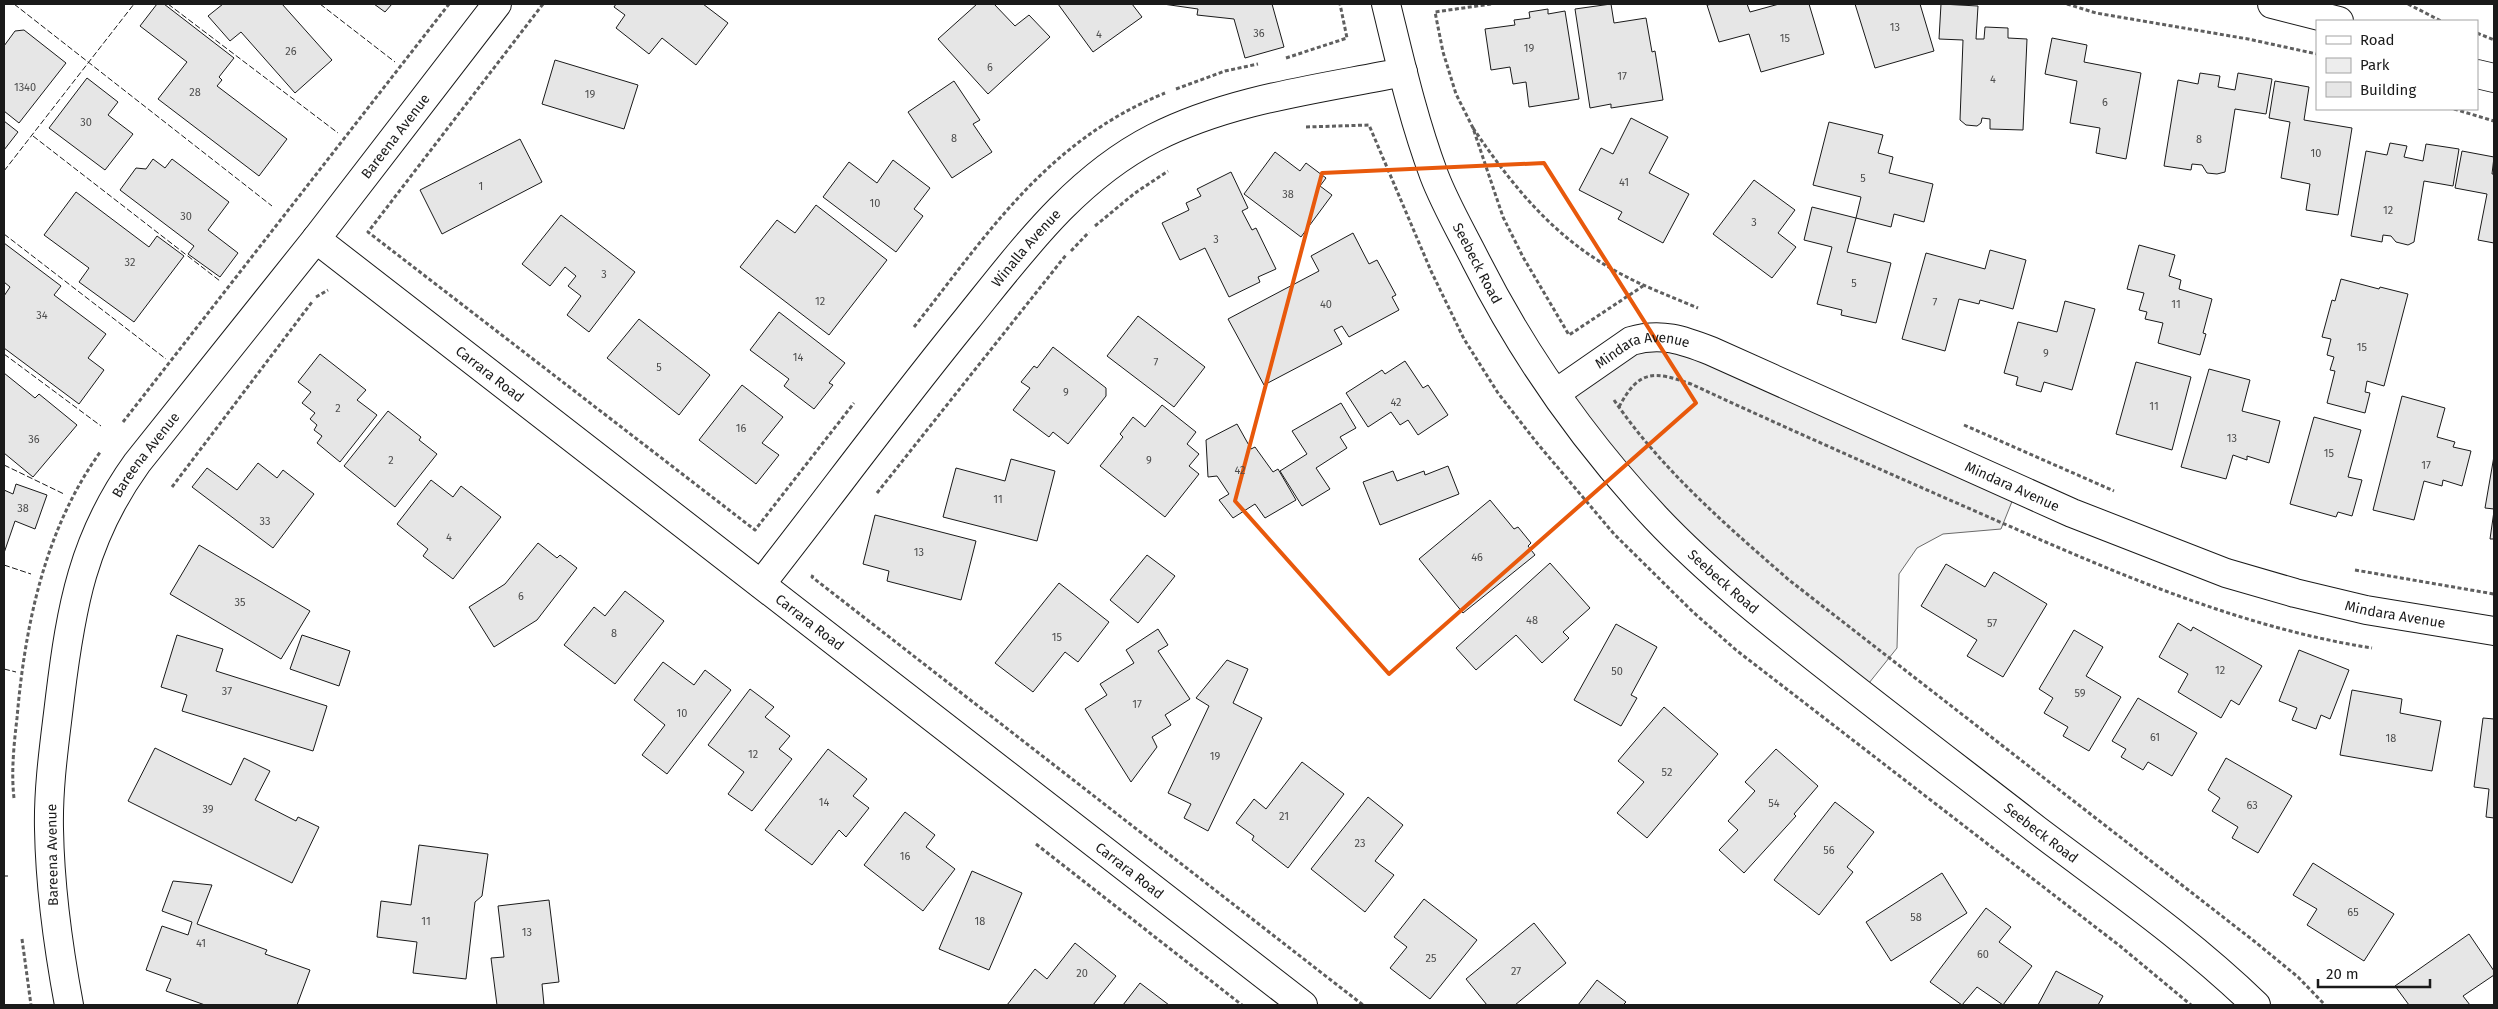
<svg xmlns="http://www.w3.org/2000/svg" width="2498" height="1009" font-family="'Fira Sans',sans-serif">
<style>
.green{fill:#ededed;stroke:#6a6a6a}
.building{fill:#e6e6e6;stroke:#1a1a1a}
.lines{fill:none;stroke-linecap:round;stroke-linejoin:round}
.minor-casing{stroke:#1a1a1a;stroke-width:30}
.path{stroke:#5f5f5f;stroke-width:3;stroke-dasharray:4 2.5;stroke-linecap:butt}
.minor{stroke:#fff;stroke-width:28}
.fence{stroke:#1a1a1a;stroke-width:1;stroke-dasharray:6 2.5;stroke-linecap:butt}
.marked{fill:none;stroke:#e8590c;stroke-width:4;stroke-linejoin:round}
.labels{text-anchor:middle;stroke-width:4;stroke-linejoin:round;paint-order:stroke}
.number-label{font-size:11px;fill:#4d4d4d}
.street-label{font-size:14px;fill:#1a1a1a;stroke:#fff}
</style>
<rect width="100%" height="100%" fill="#fff"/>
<polygon class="green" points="1644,337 2017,489 2001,529 1943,534 1917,548 1899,574 1897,648 1861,693 1783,632 1556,393"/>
<g class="building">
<polygon points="157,4 164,4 234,58 219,77 222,80 217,86 287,139 259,176 158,99 187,62 140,26"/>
<polygon points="223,4 282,4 332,60 295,93 241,32 230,41 208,16"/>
<polygon points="374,4 392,4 385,12"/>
<polygon points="616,4 703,4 728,23 696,65 662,38 649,54 616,28 625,15 614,7"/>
<polygon points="977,4 994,4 1015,26 1029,15 1050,37 988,94 938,39"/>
<polygon points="1058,4 1132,4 1142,17 1093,52"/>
<polygon points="1163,4 1272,4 1284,47 1245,58 1234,19 1197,15 1198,9"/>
<polygon points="1611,4 1614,23 1646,18 1652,52 1655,51 1663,100 1611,108 1611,104 1590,108 1575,9"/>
<polygon points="1713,4 1747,4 1750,12 1779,4 1809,4 1824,54 1761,72 1749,34 1719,42 1707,5"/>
<polygon points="1855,4 1920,4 1934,51 1875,68"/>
<polygon points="1941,4 1978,6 1976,39 1984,39 1985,27 2008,28 2008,38 2027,39 2023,130 1990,129 1990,119 1982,118 1981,123 1977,126 1966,125 1960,120 1963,40 1939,39"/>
<polygon points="1548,9 1548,14 1565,11 1579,99 1529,107 1526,82 1513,84 1510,67 1491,70 1485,29 1515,25 1514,20 1530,18 1529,12"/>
<polygon points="24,30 66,63 19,123 4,111 4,46 15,31"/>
<polygon points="2052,38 2087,45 2084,62 2141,73 2126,159 2096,153 2100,128 2070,123 2077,81 2045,74"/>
<polygon points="555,60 638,85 624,129 542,104"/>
<polygon points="2200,73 2220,76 2218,87 2235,90 2238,73 2272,79 2266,114 2235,109 2225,172 2217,174 2207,173 2202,165 2192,164 2191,170 2164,166 2178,80 2198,84"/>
<polygon points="87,78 118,102 108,115 133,134 105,170 49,128"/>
<polygon points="954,81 980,120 973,124 992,152 952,178 908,112"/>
<polygon points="2275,81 2309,87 2304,120 2352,128 2338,215 2306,210 2310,184 2281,178 2290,122 2269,118"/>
<polygon points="1631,118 1668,137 1649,173 1689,194 1663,243 1618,219 1622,212 1579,190 1601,148 1613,154"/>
<polygon points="4,121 18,132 4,150"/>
<polygon points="1829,122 1883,135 1878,153 1893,157 1889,173 1933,184 1924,222 1894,214 1891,227 1856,218 1861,197 1813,185"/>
<polygon points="520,139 542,182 442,234 420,190"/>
<polygon points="2390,143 2407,146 2404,157 2423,161 2426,144 2459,149 2453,186 2424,181 2414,242 2408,245 2396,242 2391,236 2383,235 2382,242 2351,236 2366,151 2387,155"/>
<polygon points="2462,151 2494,157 2492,174 2494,174 2494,243 2478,240 2487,194 2455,188"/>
<polygon points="1275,152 1300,171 1306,163 1326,178 1320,186 1332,195 1301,237 1244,194"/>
<polygon points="153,159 165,168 172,159 229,202 208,230 238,253 220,277 188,254 194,246 120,190 136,168 146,169"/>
<polygon points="893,160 930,188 914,209 923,216 896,252 823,197 849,162 877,183"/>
<polygon points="1231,172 1248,208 1242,211 1252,230 1256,228 1276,269 1258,277 1260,282 1229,297 1205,248 1180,260 1162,223 1189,210 1186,203 1201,196 1197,189"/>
<polygon points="1754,180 1795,210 1778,233 1796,247 1772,278 1713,234"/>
<polygon points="76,192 149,247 157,236 184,256 134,322 79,282 89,268 44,235"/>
<polygon points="816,205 887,260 829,335 740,267 777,220 795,233"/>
<polygon points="1812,207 1856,218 1847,252 1891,263 1876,323 1841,315 1842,310 1817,304 1832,247 1804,240"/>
<polygon points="561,215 635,272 589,332 567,315 581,296 568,286 576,276 565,267 550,286 522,264"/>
<polygon points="1353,233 1369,264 1377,260 1396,295 1392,297 1399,310 1349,337 1342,326 1334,330 1342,344 1264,385 1228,319 1319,271 1311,256"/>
<polygon points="4,243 61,286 54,295 106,334 88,358 104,370 79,404 4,348 4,296 10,287 4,282"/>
<polygon points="2139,245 2175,255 2169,276 2181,280 2179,289 2212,299 2203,333 2206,334 2200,355 2158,343 2163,323 2145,319 2147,312 2139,310 2144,293 2127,289"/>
<polygon points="1990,250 2026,260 2013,309 1980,300 1979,304 1959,299 1945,351 1902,339 1926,253 1985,269"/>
<polygon points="2341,279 2379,289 2380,287 2408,294 2384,386 2367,381 2365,392 2370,393 2365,413 2327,403 2335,371 2330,370 2334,357 2327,355 2331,339 2322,337 2332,300 2335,301"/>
<polygon points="2065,301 2095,309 2072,390 2044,382 2041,392 2016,385 2018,377 2004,373 2018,322 2057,332"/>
<polygon points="779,312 845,363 829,383 833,385 814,409 784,386 789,379 750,350"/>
<polygon points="1138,316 1205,367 1174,407 1107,356"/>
<polygon points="639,319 710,375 679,415 607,358"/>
<polygon points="1053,347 1106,388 1106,396 1068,444 1053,432 1049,437 1013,410 1030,388 1021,382 1034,366 1037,368"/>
<polygon points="320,354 366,390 357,400 377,415 340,462 317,443 322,436 314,430 317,425 310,419 315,413 302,403 311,392 298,382"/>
<polygon points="1405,361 1423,388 1428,385 1448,415 1418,435 1408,420 1400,425 1391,412 1368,427 1346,393 1382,370 1385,374"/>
<polygon points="2136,362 2191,377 2172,450 2116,434"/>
<polygon points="2209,369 2250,380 2242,411 2280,421 2269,463 2247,456 2247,460 2233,455 2226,479 2181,467"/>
<polygon points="4,373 35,398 39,394 77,425 33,477 4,453"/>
<polygon points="742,385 783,417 762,443 779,455 756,484 699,440"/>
<polygon points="2402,396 2445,408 2437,437 2455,442 2453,447 2471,451 2462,486 2443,480 2442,486 2424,481 2414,520 2373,510"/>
<polygon points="1341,403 1356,428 1340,437 1347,448 1316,468 1330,489 1302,506 1280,471 1307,454 1292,431"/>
<polygon points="1162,405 1196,432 1187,444 1199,454 1189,466 1199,474 1165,517 1100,466 1123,437 1120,434 1133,417 1145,427"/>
<polygon points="388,411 421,437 419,440 437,454 395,507 344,466"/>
<polygon points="2314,417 2361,430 2348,477 2362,480 2352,516 2338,512 2336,517 2290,504"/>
<polygon points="1237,424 1251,449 1255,447 1273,472 1278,469 1296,500 1265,518 1255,504 1233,518 1219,500 1229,494 1217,476 1208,477 1206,440"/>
<polygon points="2494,456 2494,509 2485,508"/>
<polygon points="1011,459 1055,471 1037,541 943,517 956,468 1005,481"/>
<polygon points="258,463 277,478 283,470 314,494 273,548 192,487 207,468 237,490"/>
<polygon points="1448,466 1459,494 1380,525 1363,482 1393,471 1397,481 1424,471 1425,475"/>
<polygon points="431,480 453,497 461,486 501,517 453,579 423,556 428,549 397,524"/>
<polygon points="16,484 47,495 35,529 15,521 4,553 4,490 13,494"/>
<polygon points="1490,500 1514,529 1518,527 1531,543 1528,546 1535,555 1463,613 1419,559"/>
<polygon points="2494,511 2494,539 2490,539"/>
<polygon points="875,515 976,541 961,600 887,581 889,571 863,564"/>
<polygon points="538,543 557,558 560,555 577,568 537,620 494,647 469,607 505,584"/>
<polygon points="199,545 310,611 281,659 170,594"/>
<polygon points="1147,555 1175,576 1138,623 1110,600"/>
<polygon points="1550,563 1590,608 1563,632 1569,638 1542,663 1516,635 1476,670 1456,648"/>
<polygon points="1946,564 1985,587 1994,572 2047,604 2003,677 1967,656 1977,640 1921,606"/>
<polygon points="1059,583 1109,622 1078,662 1065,652 1033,692 995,663"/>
<polygon points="625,591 664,621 615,684 564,645 594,607 605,616"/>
<polygon points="2178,623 2191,631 2193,627 2262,666 2239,705 2231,700 2221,718 2178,692 2188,674 2159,657"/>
<polygon points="1616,624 1657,647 1631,695 1637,698 1621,726 1574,700"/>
<polygon points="1158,629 1168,645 1158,651 1190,699 1165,715 1171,725 1152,737 1157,747 1131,782 1085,709 1107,695 1100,684 1134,663 1126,650"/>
<polygon points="2074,630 2103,647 2086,676 2121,697 2089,751 2063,736 2068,727 2044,713 2053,698 2039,689"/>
<polygon points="177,635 223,649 216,671 327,706 313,751 182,711 187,695 161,687"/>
<polygon points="302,635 350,651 339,686 290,669"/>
<polygon points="2299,650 2349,670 2330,719 2321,715 2316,729 2292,720 2297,708 2279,701"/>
<polygon points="1227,660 1248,669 1233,703 1262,718 1208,831 1184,818 1191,804 1168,793 1209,706 1196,698"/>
<polygon points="663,662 694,685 705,670 731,690 667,774 642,755 665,725 634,700"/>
<polygon points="750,689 774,707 765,717 790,736 779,749 792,759 752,811 728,794 744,772 708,745"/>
<polygon points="2352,690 2402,699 2400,713 2441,721 2432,771 2340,755"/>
<polygon points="2138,698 2197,733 2172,776 2148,762 2143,770 2121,757 2126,749 2112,741"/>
<polygon points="1664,707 1718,754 1647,838 1617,813 1644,782 1618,761"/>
<polygon points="2483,718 2494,719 2494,818 2486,817 2489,789 2474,787"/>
<polygon points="155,748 231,785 244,758 270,771 255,800 296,821 298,817 319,827 292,883 128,801"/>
<polygon points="828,749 867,779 853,796 869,808 846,837 839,830 812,865 765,830"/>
<polygon points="1776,749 1818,786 1794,814 1796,816 1744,873 1719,850 1738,830 1728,821 1755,791 1745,782"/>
<polygon points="2226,758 2292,796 2258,853 2232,838 2238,827 2212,811 2220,798 2208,790"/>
<polygon points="1302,762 1344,794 1288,868 1252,840 1254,836 1236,823 1254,799 1266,809"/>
<polygon points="1368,797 1403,825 1375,861 1394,875 1365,912 1311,869"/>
<polygon points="1835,802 1874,832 1847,867 1853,872 1819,915 1774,880"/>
<polygon points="905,812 935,835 926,847 955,869 923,911 864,865"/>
<polygon points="419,845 488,854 482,896 475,902 466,979 413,973 417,942 377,937 381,901 411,905"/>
<polygon points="2313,863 2394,914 2364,961 2307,925 2317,909 2293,895"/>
<polygon points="972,871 1022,893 989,970 939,949"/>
<polygon points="1942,873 1967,913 1891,961 1866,922"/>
<polygon points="173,881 212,885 197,924 267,950 265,954 310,970 297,1005 205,1005 166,991 171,979 146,970 162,926 188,935 192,922 162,911"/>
<polygon points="1424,899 1477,940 1430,999 1390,968 1407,947 1394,937"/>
<polygon points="549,900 559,982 542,984 544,1005 497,1005 491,958 504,957 498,906"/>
<polygon points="1986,908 2011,927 1999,942 2032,966 2003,1005 1977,987 1962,1005 1930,982"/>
<polygon points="1534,923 1566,963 1515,1005 1487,1005 1466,979"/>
<polygon points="2469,934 2494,971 2494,975 2463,996 2470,1005 2409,1005 2395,986"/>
<polygon points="1075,943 1116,976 1093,1005 1007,1005 1035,969 1047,979"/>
<polygon points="2056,971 2103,996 2098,1005 2038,1005"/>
<polygon points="1597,980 1626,1002 1623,1005 1578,1005"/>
<polygon points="1140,983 1169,1005 1123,1005"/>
</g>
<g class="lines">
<defs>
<g id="minor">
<path id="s1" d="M 1386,4 C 1400,61 1413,119 1434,175 C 1445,204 1462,233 1476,261 C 1523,354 1585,442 1656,518 C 1711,576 1775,626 1837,675 C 1903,727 1970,778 2037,830 C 2111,886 2189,940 2256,1005"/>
<polyline points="2272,4 2339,21"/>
<polyline points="2477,74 2494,78"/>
<path id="s2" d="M 316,239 L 1303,1005"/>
<path id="s3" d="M 1556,393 L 1631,341 C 1661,332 1683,340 1711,351 L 2072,513 L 2226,573 L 2295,593 L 2366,610 L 2494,631"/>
<path id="s4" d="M 761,584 C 830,496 896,406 967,319 C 1022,251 1074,179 1154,138 C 1231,99 1319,89 1403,72"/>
<path id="s5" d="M 69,1005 C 58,946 50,889 49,829 C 48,785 55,740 60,697 C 71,607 83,538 137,463 L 316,239 L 497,4"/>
</g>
</defs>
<use href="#minor" class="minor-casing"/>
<g class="path">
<polyline points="543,4 368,232 755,530 854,403"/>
<polyline points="1491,4 1435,12 1443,52 1456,94 1473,128 1503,217 1523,257 1569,335 1643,286"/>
<polyline points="2067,4 2096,13 2248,39 2317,54"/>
<polyline points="2408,4 2441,21"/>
<polyline points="2477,33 2494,40"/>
<polyline points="1286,58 1347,38 1340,4"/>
<polyline points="1176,89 1225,71 1258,64"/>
<polyline points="2454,109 2494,121"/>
<polyline points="1306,127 1369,125 1431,271 1464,339 1498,393 1537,443 1614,534 1693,612 1736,650 2120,946 2191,1005"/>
<path d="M 1473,128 C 1514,188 1555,239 1621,274 C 1645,287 1672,297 1698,308"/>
<polyline points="1095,226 1135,193 1168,171"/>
<polyline points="1071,251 1089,232"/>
<polyline points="316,297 328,290"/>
<path d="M 914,327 C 989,232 1047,141 1165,93"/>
<path d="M 1614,400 C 1662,470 1726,525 1789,580 L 2254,941 L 2298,977 L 2325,1005"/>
<path d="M 1619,407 C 1639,369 1654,371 1691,384 C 1788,429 1886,472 1984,515 C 2109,570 2237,627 2372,648"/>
<polyline points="123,422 449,4"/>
<polyline points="1964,425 2114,491"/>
<polyline points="172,487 312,302"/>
<polyline points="877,493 1066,255"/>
<polyline points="2355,570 2494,594"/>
<polyline points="813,575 812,577 1363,1005"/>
<path d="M 14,798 C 11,772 14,744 17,718 C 25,625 45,528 101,451"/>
<polyline points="1036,844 1242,1005"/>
<polyline points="22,939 31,1005"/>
</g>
<use href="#minor" class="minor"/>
<g class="fence">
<polyline points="14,4 272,206"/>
<polyline points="168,4 338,133"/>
<polyline points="320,4 395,62"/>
<polyline points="33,136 220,281"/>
<polyline points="4,171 134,4"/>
<polyline points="4,234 166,359"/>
<polyline points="4,354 101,426"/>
<polyline points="4,465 64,494"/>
<polyline points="4,565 31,574"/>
<polyline points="4,669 16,672"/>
<polyline points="4,876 8,876"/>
</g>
</g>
<path class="marked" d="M 1544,163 L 1696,403 L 1389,674 L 1235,501 L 1322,173 Z"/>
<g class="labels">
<g class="number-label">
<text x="1895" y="31">13</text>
<text x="1259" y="37">36</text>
<text x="1099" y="38">4</text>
<text x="1785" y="42">15</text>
<text x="1529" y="52">19</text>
<text x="291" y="55">26</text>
<text x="990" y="71">6</text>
<text x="1622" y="80">17</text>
<text x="1993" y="83">4</text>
<text x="25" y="91">1340</text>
<text x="195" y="96">28</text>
<text x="590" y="98">19</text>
<text x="2105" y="106">6</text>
<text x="86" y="126">30</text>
<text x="954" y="142">8</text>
<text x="2199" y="143">8</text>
<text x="2316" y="157">10</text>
<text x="1863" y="182">5</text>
<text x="1624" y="186">41</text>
<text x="481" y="190">1</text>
<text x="1288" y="198">38</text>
<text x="875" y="207">10</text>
<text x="2388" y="214">12</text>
<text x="186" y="220">30</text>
<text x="1754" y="226">3</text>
<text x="1216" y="243">3</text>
<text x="130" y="266">32</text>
<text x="604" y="278">3</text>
<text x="1854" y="287">5</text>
<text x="820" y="305">12</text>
<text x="1935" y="306">7</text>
<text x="1326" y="308">40</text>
<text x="2176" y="308">11</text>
<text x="42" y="319">34</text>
<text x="2362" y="351">15</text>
<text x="2046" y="357">9</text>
<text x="798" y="361">14</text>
<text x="1156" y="366">7</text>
<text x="659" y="371">5</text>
<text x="1066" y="396">9</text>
<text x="1396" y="406">42</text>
<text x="2154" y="410">11</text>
<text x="338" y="412">2</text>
<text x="741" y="432">16</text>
<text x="2232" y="442">13</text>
<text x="34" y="443">36</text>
<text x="2329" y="457">15</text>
<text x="391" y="464">2</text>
<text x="1149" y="464">9</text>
<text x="2426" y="469">17</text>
<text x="1240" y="474">42</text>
<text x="998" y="503">11</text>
<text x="23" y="512">38</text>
<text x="265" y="525">33</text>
<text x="449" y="541">4</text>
<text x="919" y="556">13</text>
<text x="1477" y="561">46</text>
<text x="521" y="600">6</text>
<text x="240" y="606">35</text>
<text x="1532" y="624">48</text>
<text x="1992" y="627">57</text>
<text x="614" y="637">8</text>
<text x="1057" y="641">15</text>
<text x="2220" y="674">12</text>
<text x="1617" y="675">50</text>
<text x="227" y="695">37</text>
<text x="2080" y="697">59</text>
<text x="1137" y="708">17</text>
<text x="682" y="717">10</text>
<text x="2155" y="741">61</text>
<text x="2391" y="742">18</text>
<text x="753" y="758">12</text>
<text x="1215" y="760">19</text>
<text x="1667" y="776">52</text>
<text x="824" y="806">14</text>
<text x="1774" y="807">54</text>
<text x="2252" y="809">63</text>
<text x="208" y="813">39</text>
<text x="1284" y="820">21</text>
<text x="1360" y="847">23</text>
<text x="1829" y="854">56</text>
<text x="905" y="860">16</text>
<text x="2353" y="916">65</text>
<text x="1916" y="921">58</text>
<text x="426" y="925">11</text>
<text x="980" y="925">18</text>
<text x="527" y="936">13</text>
<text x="201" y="947">41</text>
<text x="1983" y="958">60</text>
<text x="1431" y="962">25</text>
<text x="1516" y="975">27</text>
<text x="1082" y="977">20</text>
</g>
<g class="street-label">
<text dy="5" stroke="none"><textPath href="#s5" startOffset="976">Bareena Avenue</textPath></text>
<text dy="5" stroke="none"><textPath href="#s4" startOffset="428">Winalla Avenue</textPath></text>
<text dy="5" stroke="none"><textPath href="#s1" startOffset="276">Seebeck Road</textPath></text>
<text dy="5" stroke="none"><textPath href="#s3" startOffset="100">Mindara Avenue</textPath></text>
<text dy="5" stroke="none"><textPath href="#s2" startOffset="220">Carrara Road</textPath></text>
<text dy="5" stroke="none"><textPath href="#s5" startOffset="571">Bareena Avenue</textPath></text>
<text dy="5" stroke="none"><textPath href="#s3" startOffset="504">Mindara Avenue</textPath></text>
<text dy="5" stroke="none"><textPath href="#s1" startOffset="681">Seebeck Road</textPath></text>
<text dy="5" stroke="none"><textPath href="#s3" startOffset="909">Mindara Avenue</textPath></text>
<text dy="5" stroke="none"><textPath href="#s2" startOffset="625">Carrara Road</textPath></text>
<text dy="5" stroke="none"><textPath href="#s1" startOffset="1086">Seebeck Road</textPath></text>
<text transform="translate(52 855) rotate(-91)" y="5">Bareena Avenue</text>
<text dy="5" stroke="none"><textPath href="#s2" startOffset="1030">Carrara Road</textPath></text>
</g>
</g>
<rect width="2498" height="1009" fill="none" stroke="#1a1a1a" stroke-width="10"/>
<rect x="2316" y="20" width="162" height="90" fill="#ffffff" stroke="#a3a3a3"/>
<rect x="2326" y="36" width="25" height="8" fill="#ffffff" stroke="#a3a3a3"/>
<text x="2360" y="45" font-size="15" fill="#1a1a1a">Road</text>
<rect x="2326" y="58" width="25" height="15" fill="#ededed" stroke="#a3a3a3"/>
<text x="2360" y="70" font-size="15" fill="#1a1a1a">Park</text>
<rect x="2326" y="82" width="25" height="15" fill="#e6e6e6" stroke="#a3a3a3"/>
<text x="2360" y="95" font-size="15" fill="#1a1a1a">Building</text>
<path d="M2318 979v8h112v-8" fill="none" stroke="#1a1a1a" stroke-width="2.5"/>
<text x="2326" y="979" font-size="15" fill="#1a1a1a" stroke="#ffffff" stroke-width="4" paint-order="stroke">20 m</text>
</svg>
